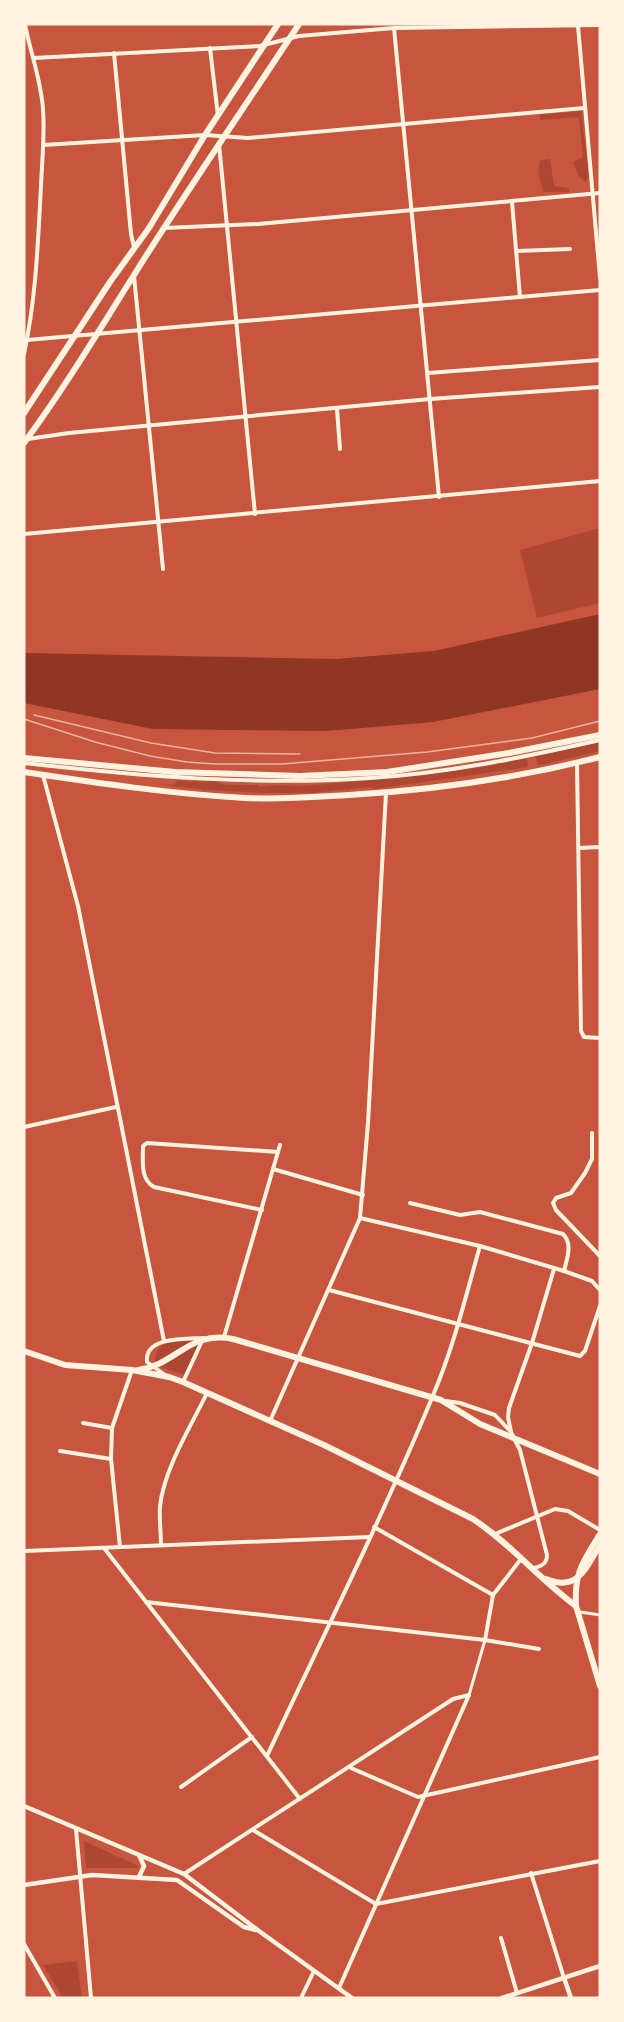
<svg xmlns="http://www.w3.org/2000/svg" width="624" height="2022" font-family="Inter,sans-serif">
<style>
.green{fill:#ae4732}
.water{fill:#8f3625}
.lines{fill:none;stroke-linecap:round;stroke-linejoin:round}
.pedestrian{stroke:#fff3e0;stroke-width:3}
.minor{stroke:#fff3e0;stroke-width:4}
.tertiary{stroke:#fff3e0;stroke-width:4.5}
.primary{stroke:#fff3e0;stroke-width:6}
.trunk{stroke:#fff3e0;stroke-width:6}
.rail{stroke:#e9b49f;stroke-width:1.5}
</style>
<rect width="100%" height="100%" fill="#c8553d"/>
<g class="green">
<polygon points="581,111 589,177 585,182 578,175 573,162 583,157 579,117 540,120 540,115"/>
<polygon points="550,159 554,186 569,188 569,192 543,192 538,171 540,160"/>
<polygon points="600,528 600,603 537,618 520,550"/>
<polygon points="600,742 600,751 541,765 538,765 535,756"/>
<polygon points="527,758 528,767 375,789 369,787 312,793 266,793 208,790 146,783 173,785 178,780 191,782 197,781 198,782 213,781 225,785 258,785 259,787 277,785 302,786 403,777 489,766"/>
<path d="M 200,1340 L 186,1375 L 162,1368 L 155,1361 C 155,1337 183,1341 200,1340 Z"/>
<polygon points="84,1841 136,1865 139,1868 86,1868"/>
<polygon points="77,1961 82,1998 63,1998 43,1965"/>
</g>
<polygon class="water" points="600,614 600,689 433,722 326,731 153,729 24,703 24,653 336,659 434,651"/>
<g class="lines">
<g class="pedestrian">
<polyline points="580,1612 600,1615"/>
<polyline points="469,1695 485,1640"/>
</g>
<g class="minor">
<polyline points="578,26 600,278"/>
<polyline points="394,28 439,497"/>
<polyline points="210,48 218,116"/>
<polyline points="114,53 131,234 134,247"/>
<polyline points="34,58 260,46 299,36 394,28 600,25"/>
<polyline points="219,144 255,514"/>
<polyline points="43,145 205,135 248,138 584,108"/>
<polyline points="512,202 520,297"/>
<polyline points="164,228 258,224 600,193"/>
<polyline points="517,251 570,249"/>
<polyline points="134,276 163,569"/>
<polyline points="27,340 600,290"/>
<path d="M 24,354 C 36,299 38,242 41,186 C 42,160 45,134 43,109 C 41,79 30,52 25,24"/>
<polyline points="428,373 600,360"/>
<polyline points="337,409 340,449"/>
<polyline points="28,439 69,433 430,399 600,387"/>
<polyline points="24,534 600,481"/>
<path d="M 24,763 C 139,776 255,786 370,778 C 448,773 525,757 600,740"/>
<polyline points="577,763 581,1031 584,1037 600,1038"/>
<polyline points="43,775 78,906 164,1341"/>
<polyline points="579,848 600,847"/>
<polyline points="24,1127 116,1107"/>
<polyline points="592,1133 592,1159 585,1173 571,1193 556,1198 553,1203 556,1210 600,1256"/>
<polyline points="273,1169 363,1195"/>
<path d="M 410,1203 L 460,1215 L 480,1212 L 563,1234 C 573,1244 567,1258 564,1271"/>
<path d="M 262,1210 L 154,1187 C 140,1179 143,1161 143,1146 L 147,1143 L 278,1152"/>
<polyline points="360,1218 480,1246 564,1271 592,1281 600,1290"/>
<polyline points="329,1290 580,1356 585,1351 600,1306"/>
<polyline points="224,1337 280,1145"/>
<path d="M 165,1375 L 147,1362 C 144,1336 187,1339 204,1338"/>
<polyline points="183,1382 202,1341"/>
<path d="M 445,1401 L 460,1403 L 495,1415 L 511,1432 L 520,1450 L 547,1555 C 547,1564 541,1567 532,1568"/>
<polyline points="270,1421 360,1218 368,1123 386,793"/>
<polyline points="83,1423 112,1428"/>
<polyline points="511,1432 508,1417 509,1408 532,1343 554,1269"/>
<polyline points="60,1451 111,1459"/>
<polyline points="374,1527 493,1595"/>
<polyline points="495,1534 555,1509 568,1511 600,1530"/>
<path d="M 161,1544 C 161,1532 159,1518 160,1506 C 164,1469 191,1426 207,1393"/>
<polyline points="120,1547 111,1459 112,1428 132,1370"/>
<polyline points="104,1548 300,1799"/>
<polyline points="24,1551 370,1537"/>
<polyline points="146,1602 485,1640 539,1649"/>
<polyline points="485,1640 493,1595 521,1559"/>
<path d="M 267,1756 C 323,1636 383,1516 434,1393 C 454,1346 466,1295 480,1246"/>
<polyline points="351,1768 418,1797 600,1757"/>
<polyline points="181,1787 252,1737"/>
<polyline points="76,1829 91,1998"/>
<polyline points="253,1830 376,1904 600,1861"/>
<polyline points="531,1873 564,1978"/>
<polyline points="184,1874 453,1699 469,1695"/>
<polyline points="501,1938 517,1993"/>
<polyline points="24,1944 55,1998"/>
<polyline points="339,1988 469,1695"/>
<polyline points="301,1998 314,1971"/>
</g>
<g class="tertiary">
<polyline points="24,1806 184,1874 259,1931 352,1998"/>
<polyline points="139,1855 144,1866 139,1877"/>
<polyline points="24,1885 92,1875 177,1880 244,1927 256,1930"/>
<polyline points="564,1978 571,1998"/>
<polyline points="502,1998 600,1966"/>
</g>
<g class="primary">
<polyline points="24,413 110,282 149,228 205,135 278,24"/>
<path d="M 24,443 C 64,389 98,332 134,275 C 187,190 244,108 299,24"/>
<path d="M 24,1351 L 65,1365 L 132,1370 L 169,1377 L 183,1382 L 324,1445 L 473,1519 C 511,1544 539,1579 576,1606"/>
<path d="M 138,1370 C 176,1365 189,1330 233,1339 L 441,1400 L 480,1424 L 600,1474"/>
<path d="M 600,1534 C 583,1562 574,1572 576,1606 L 600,1686"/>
<path d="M 546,1579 C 578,1592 585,1569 600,1545"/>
</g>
<g class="trunk">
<polyline points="24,758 175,772 300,776 387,772 509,753 600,735"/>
<path d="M 24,772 C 97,783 171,794 245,798 C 280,800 314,797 349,795 C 434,790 518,778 600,757"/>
</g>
<g class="rail">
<polyline points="34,715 151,743 215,753 300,754"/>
<polyline points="24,719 95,742 150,756 187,762 215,764 282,764 427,752 532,738 600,721"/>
</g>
</g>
<rect width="624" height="2022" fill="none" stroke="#fff3e0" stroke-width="51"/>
</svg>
